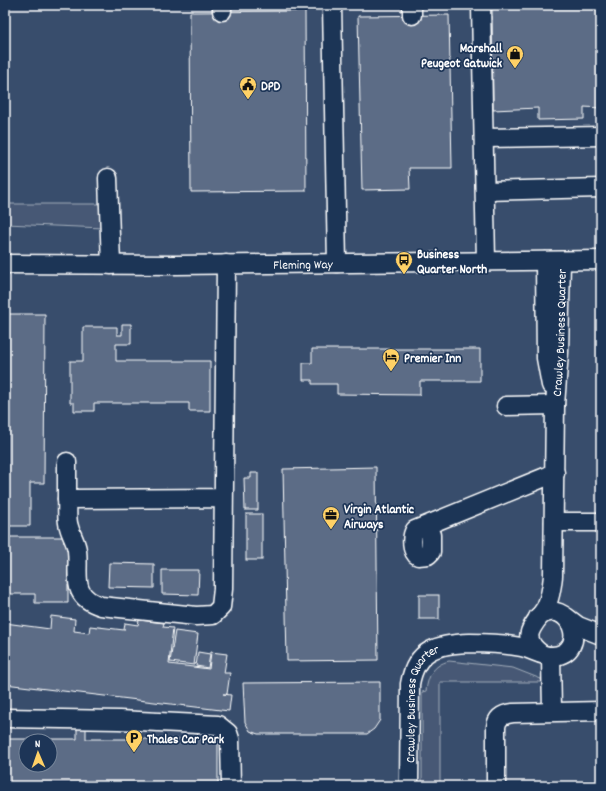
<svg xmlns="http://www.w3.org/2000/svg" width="606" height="791" font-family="Dekko,sans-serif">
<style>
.built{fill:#394e6c;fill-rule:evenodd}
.green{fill:#465975;stroke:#a2acba}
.building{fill:#5b6c86;stroke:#fff;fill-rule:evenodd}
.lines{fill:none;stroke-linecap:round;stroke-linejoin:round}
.minor-casing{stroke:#fff;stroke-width:21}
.minor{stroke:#1d3557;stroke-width:18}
.labels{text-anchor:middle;stroke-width:3.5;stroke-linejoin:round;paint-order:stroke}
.poi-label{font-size:13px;font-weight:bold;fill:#fff;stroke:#1d3557;text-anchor:start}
.street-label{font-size:13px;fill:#fff;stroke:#1d3557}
</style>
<rect width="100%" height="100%" fill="#2a4161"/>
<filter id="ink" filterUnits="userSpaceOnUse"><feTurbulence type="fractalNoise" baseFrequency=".025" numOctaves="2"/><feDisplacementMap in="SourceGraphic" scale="8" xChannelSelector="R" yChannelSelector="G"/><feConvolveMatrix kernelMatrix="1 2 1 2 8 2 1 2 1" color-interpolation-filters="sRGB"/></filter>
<g filter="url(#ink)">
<path class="built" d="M 5,5 L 601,5 L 601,786 L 5,786 ZM 26,741 L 50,741 L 50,765 L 26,765 Z"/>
<g class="green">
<polygon points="5,204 103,204 104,228 5,224"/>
<path d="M 449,661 L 513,668 L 541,679 L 541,682 L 440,682 L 440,786 L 422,786 L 422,692 L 426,691 C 428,676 433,665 449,661 Z"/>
</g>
<g class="building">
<polygon points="492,5 601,5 601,108 584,107 584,119 538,120 538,108 493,110"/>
<polygon points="305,11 306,191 191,192 190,12"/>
<polygon points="449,15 452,168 409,168 410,189 362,190 358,16"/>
<polygon points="5,314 45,314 44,483 30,483 30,526 5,526"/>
<polygon points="122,324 131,324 131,344 116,344 116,361 210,361 210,411 189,411 189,403 94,403 94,411 74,411 74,403 70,403 70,361 83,361 83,327 117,327 117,335 122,335"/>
<polygon points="312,349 480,349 480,381 420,381 420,395 337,394 337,384 312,384 312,380 303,380 303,363 312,363"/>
<polygon points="376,467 378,660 287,661 283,469"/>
<polygon points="251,473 258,473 258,510 245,510 244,478 251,478"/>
<rect x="246" y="514" width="16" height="46"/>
<polygon points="5,537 67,537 67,551 73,552 73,584 68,585 68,603 35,603 35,594 5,594"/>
<polygon points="109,563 154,564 154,588 108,587"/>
<polygon points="162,570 199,570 198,595 162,594"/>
<rect x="419" y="595" width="20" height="24"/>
<polygon points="51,616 75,619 74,631 89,633 90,626 124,630 125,623 138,625 139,620 164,623 163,627 173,628 169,664 209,669 211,652 227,654 224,673 230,673 227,694 223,694 231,695 229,711 5,684 5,623 50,629"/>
<polygon points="175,631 198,634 194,665 170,662"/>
<polygon points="198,652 210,654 208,668 196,666"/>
<polygon points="380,682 380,720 374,729 367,734 258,734 250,731 245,722 243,683"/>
<path d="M 77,726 L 86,726 L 86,739 L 218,739 L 218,786 L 5,786 L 5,739 L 77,739 ZM 26,741 L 50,741 L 50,765 L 26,765 Z"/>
</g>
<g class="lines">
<defs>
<g id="minor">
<polyline points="222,5 222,11"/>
<polyline points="332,5 337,263"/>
<polyline points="481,5 486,261"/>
<polyline points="412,15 412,5"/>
<polyline points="484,138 601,136"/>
<polyline points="108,178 111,265"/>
<polyline points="485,191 601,188"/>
<polyline points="545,261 546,358 551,385"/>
<path id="s1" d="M 5,264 L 176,265 L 601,260"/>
<polyline points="506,406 555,405"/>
<polyline points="67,462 67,499"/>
<path d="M 223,498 L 67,499 C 68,508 66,519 69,527 C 71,535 76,542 77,550 C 80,575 69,596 101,606 L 196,616 L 213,615 L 221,607 L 223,589 L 226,264"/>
<polyline points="554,522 601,522"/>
<path d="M 427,525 L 431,535 L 431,552 L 428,555 L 418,556 C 411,552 411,536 415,530 L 555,473"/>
<polyline points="566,617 578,626 601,635"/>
<path id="s2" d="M 540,653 C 517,635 537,623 546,607 C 550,598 552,586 553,576 L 555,405 L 559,352 L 561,261"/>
<polyline points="551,656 552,711"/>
<polyline points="5,718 119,720 218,725 228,733 230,739 231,786"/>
<path id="s3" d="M 409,786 L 410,684 C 416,649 438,644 470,643 C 487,643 505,644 521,647 C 532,649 543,657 553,656 C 591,653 570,594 538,617"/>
<path d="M 496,786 L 496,727 C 497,717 504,714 513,713 L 601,711"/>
</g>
</defs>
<use href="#minor" class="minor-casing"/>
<use href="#minor" class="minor"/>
</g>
</g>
<defs>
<symbol id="shop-pin" viewBox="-11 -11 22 30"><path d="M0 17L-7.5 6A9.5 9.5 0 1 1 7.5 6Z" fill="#ffd166" stroke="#1d3557"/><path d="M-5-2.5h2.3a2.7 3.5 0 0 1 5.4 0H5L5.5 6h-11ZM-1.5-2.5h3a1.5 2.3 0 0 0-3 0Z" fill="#111"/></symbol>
<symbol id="civic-pin" viewBox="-11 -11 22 30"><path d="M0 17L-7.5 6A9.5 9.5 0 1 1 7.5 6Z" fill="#ffd166" stroke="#1d3557"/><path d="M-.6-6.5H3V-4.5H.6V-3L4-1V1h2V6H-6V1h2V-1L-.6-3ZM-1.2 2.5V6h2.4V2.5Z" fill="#111"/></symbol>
<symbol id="bus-pin" viewBox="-11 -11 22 30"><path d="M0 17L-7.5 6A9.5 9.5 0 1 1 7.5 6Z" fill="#ffd166" stroke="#1d3557"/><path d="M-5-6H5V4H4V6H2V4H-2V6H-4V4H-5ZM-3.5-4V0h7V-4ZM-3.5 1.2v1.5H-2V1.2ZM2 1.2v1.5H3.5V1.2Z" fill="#111"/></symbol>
<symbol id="hotel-pin" viewBox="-11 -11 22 30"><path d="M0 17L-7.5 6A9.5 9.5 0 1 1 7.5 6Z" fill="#ffd166" stroke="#1d3557"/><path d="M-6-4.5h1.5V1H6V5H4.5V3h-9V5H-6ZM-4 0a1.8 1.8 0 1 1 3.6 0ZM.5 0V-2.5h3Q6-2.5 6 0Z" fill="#111"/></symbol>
<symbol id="office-pin" viewBox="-11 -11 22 30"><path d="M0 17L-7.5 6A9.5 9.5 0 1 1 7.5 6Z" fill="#ffd166" stroke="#1d3557"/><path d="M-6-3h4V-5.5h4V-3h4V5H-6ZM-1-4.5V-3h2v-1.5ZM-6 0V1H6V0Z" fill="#111"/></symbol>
<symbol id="parking-pin" viewBox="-11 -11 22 30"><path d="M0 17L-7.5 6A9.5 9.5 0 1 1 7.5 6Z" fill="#ffd166" stroke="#1d3557"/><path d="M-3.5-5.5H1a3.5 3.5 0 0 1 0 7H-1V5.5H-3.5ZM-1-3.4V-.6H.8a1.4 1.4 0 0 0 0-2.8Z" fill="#111"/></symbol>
</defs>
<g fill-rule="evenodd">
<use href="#shop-pin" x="505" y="44" width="20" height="27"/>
<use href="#civic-pin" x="238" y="75" width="20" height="27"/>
<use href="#bus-pin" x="394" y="250" width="20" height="27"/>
<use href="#hotel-pin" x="381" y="347" width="20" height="27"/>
<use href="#office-pin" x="321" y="505" width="20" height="27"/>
<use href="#parking-pin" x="124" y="728" width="20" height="27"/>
</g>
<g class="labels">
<g class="poi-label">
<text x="502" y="52" text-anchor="end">Marshall<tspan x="502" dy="15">Peugeot Gatwick</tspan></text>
<text x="261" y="90">DPD</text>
<text x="417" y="258">Business<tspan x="417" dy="15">Quarter North</tspan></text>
<text x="404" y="362">Premier Inn</text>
<text x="344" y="513">Virgin Atlantic<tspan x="344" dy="15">Airways</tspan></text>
<text x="147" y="743">Thales Car Park</text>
</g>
<g class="street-label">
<text dy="5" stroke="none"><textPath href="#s1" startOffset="298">Fleming Way</textPath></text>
<text dy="5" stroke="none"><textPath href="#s2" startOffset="330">Crawley Business Quarter</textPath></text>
<text dy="5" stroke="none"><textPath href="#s3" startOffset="87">Crawley Business Quarter</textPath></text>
</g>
</g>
<rect width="606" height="791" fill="none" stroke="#1d3557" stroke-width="20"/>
<rect x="10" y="10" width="586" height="771" fill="none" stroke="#fff" stroke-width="1.5" filter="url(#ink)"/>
<g transform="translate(38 753) rotate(358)"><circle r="19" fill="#1d3557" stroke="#77869a"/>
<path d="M0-3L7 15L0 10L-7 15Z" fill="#ffd166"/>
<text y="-6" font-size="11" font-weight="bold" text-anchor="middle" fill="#ffffff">N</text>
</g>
</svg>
